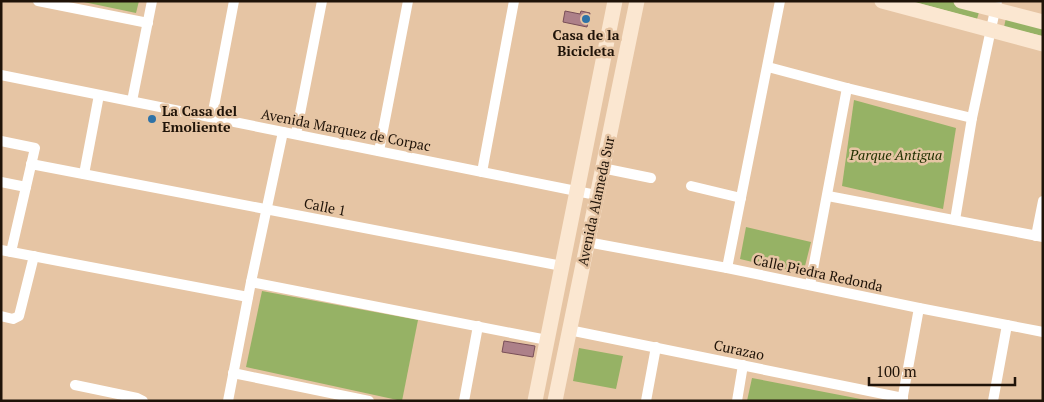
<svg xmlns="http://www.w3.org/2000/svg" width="1044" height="402" font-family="'PT Serif',serif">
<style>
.green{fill:#96b265}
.building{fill:#ad8089;stroke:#794f58}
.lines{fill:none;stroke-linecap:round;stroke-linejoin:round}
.street{stroke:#fff;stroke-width:10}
.secondary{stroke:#fbe7d1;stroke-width:15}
.poi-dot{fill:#2e72a7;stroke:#e6c5a4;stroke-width:2}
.labels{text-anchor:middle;stroke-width:5;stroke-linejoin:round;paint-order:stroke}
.poi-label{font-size:14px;font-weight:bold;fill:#1f1308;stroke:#e6c5a4}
.street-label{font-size:14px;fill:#1f1308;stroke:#e6c5a4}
.park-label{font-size:14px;font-style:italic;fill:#213000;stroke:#e6c5a4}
</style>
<rect width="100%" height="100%" fill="#e6c5a4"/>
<g class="green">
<polygon points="79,1 139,1 136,13"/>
<polygon points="911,1 949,1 980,9 977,19"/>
<polygon points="1006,18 1043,27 1043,36 1004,27"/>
<polygon points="854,100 956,128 943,209 842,186"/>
<polygon points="746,227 811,242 803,274 740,259"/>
<polygon points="262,291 418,320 402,401 246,367"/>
<polygon points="579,348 623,356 616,389 573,381"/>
<polygon points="752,378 871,401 747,401"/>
</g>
<g class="building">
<polygon points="565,11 580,14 581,11 590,13 587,27 563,22"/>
<polygon points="504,341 535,346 533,357 502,352"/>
</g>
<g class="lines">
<g class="street">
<polyline points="38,1 148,23"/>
<polyline points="768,67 847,88 972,118"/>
<polyline points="1,75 596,195"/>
<polyline points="132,101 152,1"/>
<polyline points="212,117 234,1"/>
<polyline points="296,134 322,1"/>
<polyline points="1,141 35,148 11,252"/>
<polyline points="379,151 408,1"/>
<polyline points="31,164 562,266"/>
<polyline points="602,168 651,178"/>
<polyline points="482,172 514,1"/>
<polyline points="84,174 99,95"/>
<polyline points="1,182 26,187"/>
<polyline points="691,186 741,198"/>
<polyline points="828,196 1043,237"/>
<polyline points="955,220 972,118 997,1"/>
<polyline points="1036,236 1043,201"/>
<polyline points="587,242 727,268 919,308 1043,332"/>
<polyline points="1,250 248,297"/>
<polyline points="727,268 780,1"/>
<polyline points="251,282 547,340"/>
<polyline points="810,285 847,88"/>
<polyline points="1,316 13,319 19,316 34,256"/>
<polyline points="569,330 903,398"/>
<polyline points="233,373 369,401"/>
<polyline points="75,385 137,398 143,401"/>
<polyline points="228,401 251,282 283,132"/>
<polyline points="464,401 478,326"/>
<polyline points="646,401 656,347"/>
<polyline points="737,401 743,365"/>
<polyline points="902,401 919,308"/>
<polyline points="993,401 1007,325"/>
</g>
<g class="secondary">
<polyline points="882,1 1043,44"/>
<polyline points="961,1 1043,22"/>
<polyline points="535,401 615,1"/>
<polyline points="555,401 637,1"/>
</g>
</g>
<g class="poi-dot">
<circle cx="586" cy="19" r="5"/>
<circle cx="152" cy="119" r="5"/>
</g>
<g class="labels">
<g class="poi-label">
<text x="586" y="40">Casa de la<tspan x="586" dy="16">Bicicleta</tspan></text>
<text x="162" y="116" text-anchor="start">La Casa del<tspan x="162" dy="16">Emoliente</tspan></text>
</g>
<g class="street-label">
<text transform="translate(346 130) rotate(11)" y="5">Avenida Marquez de Corpac</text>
<text transform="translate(596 201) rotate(-78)" y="5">Avenida Alameda Sur</text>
<text transform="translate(325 207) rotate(11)" y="5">Calle 1</text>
<text transform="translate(818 273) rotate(12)" y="5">Calle Piedra Redonda</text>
<text transform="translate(739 350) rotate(12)" y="5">Curazao</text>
</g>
<g class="park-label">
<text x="896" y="160">Parque Antigua</text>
</g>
</g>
<rect width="1044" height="402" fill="none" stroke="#1f1308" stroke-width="5"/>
<path d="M869 377v8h146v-8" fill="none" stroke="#1f1308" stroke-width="2.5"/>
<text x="876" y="377" font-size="15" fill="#1f1308" stroke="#e6c5a4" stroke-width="4" paint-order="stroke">100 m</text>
</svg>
